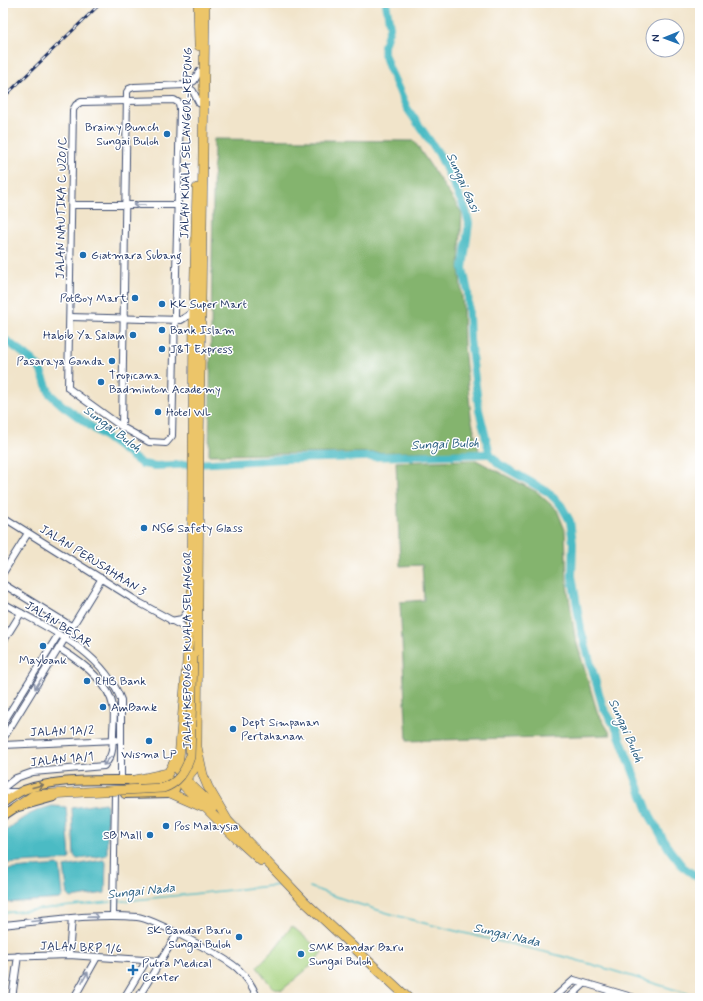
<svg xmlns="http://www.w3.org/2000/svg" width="703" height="1001" font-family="Mynerve,sans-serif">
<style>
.green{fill:#a6d27f;stroke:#60806e}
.forest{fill:#84b46e;stroke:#507266}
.water{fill:#4cbbc4;stroke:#347591}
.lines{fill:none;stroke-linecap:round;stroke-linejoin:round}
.stream{stroke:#4cbbc4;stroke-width:1.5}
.river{stroke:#4cbbc4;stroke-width:8}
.minor-casing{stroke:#3b4a6e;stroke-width:8}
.major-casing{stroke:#3b4a6e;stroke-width:10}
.highway-casing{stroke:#3b4a6e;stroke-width:10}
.minor{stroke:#fff;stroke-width:6}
.major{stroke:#ecc569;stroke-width:8}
.highway{stroke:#ecc569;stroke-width:9}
.rail-casing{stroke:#1b2f5e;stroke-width:3}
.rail{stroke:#fff;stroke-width:1.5;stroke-dasharray:4.5;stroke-linecap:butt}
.highway-bridge-casing{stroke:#3b4a6e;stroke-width:10;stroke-linecap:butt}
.highway-bridge{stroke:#ecc569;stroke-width:9}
.oneway{stroke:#8d97ae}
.oneway2{stroke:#797263}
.poi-dot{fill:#1f6fb2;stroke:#fff;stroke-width:1.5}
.labels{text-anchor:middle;stroke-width:3;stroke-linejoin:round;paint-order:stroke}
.poi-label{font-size:12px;fill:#1b2f5e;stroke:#fff;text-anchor:start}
.street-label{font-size:12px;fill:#1b2f5e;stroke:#fff}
.water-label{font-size:13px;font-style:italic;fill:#2c6082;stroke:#fff}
</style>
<rect width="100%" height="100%" fill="#fff"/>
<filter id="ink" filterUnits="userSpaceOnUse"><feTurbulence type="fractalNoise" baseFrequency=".025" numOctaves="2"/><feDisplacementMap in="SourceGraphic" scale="8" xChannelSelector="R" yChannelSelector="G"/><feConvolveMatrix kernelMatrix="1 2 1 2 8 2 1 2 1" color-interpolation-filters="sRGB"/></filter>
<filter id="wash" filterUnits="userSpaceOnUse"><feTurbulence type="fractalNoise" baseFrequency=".012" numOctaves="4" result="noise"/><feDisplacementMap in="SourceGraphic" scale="16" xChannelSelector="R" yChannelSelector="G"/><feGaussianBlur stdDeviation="0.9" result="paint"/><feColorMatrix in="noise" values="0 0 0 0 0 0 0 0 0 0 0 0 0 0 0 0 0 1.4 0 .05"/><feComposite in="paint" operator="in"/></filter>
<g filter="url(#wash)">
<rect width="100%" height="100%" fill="#f1e4ca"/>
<polygon class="green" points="292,926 322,952 312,965 282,990 272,987 257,967 276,947"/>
<g class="forest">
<polygon points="214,139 414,141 462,213 459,266 463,308 464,347 471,417 479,451 209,455"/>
<polygon points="476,460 537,492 557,510 565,530 567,584 575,637 597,711 611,735 407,741 400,602 424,600 422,565 400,566 396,462"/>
</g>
<g class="water">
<polygon points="105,803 107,806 107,854 104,856 77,859 74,856 72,808"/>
<path d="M 52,806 L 66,807 L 70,858 L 68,860 L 3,864 L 3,834 C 18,820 32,811 52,806 Z"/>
<polygon points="103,860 106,862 105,893 70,898 68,896 64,867"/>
<polygon points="58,865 60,867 63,896 60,899 3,903 3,870"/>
</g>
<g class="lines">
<g class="stream">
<path d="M 310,887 C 387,917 469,934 549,953 C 600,965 650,983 700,997"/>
<polyline points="114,902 280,885"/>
<polyline points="3,913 111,902"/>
</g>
<g class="river">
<polyline points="386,3 390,27 384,46 384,53 389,68 407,108 439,154 466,211 469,223 463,268 468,292 470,340 479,410 490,454"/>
<polyline points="3,338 32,360 40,369 50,394 62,405 142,464 156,466 283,459 483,454 490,454 499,464 548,492 561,505 570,521 573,543 572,576 581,630 603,707 617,730 650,816 669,849 683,867 700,879"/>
</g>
</g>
</g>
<g filter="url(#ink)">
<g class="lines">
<defs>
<g id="minor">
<polyline points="185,85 193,91 199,103"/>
<polygon points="174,100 179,103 180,109 172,436 166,443 149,442 122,427 68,388 73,110 76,105 81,102"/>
<polyline points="72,205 178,205"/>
<polyline points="70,317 181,320 189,315 193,309"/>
<polyline points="122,427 127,92 129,89 134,87 185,85 194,81 199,72"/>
<polyline points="3,517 140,603 182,626 189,635"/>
<polyline points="3,573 28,533"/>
<polyline points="3,584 71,626"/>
<path d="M 3,603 C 47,628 102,650 121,700 L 121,781"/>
<polyline points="171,621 182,619 190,608"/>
<polyline points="3,642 21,613"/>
<polyline points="3,723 58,635"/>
<polyline points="3,739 102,578"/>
<polyline points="3,745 116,740"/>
<path d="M 3,788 L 16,778 L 33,772 L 104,766 C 114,753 112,750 113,734 C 113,725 115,715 113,706 C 108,681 80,661 60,649"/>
<polyline points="3,792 17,792"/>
<polyline points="113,916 115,794"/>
<path d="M 3,925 C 47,921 93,913 137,917 C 152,918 224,957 237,968 C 246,976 253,986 257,998"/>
<polyline points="69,955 72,918"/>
<polyline points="3,957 69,955 159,961"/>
<polyline points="12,998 18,956"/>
<polyline points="74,998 97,957"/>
<polyline points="124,998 147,960"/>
<polyline points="138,998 177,934"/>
<polyline points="554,998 574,980 635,998"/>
<polyline points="569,998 584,984"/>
</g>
<g id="major">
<path d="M 3,803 C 10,798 17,793 24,790 C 60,776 124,781 163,780 L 171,782 L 176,787 L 174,792 L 170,793 L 125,794"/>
<polyline points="3,816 15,808 54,797"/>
</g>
<g id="highway">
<polyline points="198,3 199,46"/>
<polyline points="205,3 199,452 197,747 203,775 208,787 228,821 305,902 408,998"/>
<polyline points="197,188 194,307 192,602 178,770 184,786 238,840 261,861"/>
<polyline points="178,770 183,775 189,775 194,769 196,757"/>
<polyline points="163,780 189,783 214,807"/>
<polyline points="131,781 168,773 176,759"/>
<polyline points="170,793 202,807"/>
<polyline points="15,808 34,795 84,792"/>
</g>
</defs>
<use href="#minor" class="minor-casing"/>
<use href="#major" class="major-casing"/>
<use href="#highway" class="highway-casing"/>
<use href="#minor" class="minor"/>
<use href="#major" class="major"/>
<use href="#highway" class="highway"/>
<defs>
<polyline id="rail" points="3,98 101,3"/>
</defs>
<use href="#rail" class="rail-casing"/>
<use href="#rail" class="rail"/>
<defs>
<path id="highway-bridge" d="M 84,792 L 163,788 C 178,783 185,772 190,757 L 193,656"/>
</defs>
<use href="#highway-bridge" class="highway-bridge-casing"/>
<use href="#highway-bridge" class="highway-bridge"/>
</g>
<defs><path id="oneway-shaft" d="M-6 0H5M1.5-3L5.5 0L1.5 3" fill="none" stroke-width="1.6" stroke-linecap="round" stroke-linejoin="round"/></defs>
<g class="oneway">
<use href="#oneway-shaft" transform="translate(139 205) rotate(-180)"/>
<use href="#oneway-shaft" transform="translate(38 684) rotate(122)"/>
<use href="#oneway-shaft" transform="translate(107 761) rotate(132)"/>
<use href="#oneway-shaft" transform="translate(93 917) rotate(-2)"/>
<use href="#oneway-shaft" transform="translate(37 921) rotate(-5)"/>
<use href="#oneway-shaft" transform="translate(85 977) rotate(-60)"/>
</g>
<use class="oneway2" href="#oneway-shaft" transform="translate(38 786) rotate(-14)"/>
</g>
<g class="poi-dot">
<circle cx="167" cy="134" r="4"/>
<circle cx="83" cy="255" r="4"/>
<circle cx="135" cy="298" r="4"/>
<circle cx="162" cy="304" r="4"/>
<circle cx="162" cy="330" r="4"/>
<circle cx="133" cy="335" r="4"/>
<circle cx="162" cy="349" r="4"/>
<circle cx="112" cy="361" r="4"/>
<circle cx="101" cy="382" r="4"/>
<circle cx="158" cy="412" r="4"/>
<circle cx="144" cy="528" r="4"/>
<circle cx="43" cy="646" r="4"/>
<circle cx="87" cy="681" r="4"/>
<circle cx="103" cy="707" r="4"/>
<circle cx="233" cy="729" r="4"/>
<circle cx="149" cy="741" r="4"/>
<circle cx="166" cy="826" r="4"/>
<circle cx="150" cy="835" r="4"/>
<circle cx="239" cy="937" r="4"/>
<circle cx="301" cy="954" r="4"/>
<path d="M131 964h4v4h4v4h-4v4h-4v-4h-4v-4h4z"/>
</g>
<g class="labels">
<g class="poi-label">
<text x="159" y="131" text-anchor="end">Brainy Bunch<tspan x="159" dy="14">Sungai Buloh</tspan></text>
<text x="91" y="259">Giatmara Subang</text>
<text x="127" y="302" text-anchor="end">PotBoy Mart</text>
<text x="170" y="308">KK Super Mart</text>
<text x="170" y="334">Bank Islam</text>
<text x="125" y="339" text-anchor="end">Habib Ya Salam</text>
<text x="170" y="353">J&amp;T Express</text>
<text x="104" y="365" text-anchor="end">Pasaraya Ganda</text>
<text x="109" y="379">Tropicana<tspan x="109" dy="14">Badminton Academy</tspan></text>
<text x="166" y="416">Hotel WL</text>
<text x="152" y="532">NSG Safety Glass</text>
<text x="43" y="664" text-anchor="middle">Maybank</text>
<text x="95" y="685">RHB Bank</text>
<text x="111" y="711">AmBank</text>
<text x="241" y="726">Dept Simpanan<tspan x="241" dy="14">Pertahanan</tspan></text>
<text x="149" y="758" text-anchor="middle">Wisma LP</text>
<text x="174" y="830">Pos Malaysia</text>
<text x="142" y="839" text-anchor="end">SB Mall</text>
<text x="231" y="934" text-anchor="end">SK Bandar Baru<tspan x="231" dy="14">Sungai Buloh</tspan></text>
<text x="309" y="951">SMK Bandar Baru<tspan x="309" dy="14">Sungai Buloh</tspan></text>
<text x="142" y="967">Putra Medical<tspan x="142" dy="14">Center</tspan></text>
</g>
<g class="street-label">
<text transform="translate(186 143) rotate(-89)" y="4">JALAN KUALA SELANGOR-KEPONG</text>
<text transform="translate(61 208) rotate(-89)" y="4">JALAN NAUTIKA C U20/C</text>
<text transform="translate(93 560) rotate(32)" y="4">JALAN PERUSAHAAN 3</text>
<text transform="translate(59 624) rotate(32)" y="4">JALAN BESAR</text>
<text transform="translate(187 650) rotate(-90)" y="4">JALAN KEPONG - KUALA SELANGOR</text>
<text transform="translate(62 731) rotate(-2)" y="4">JALAN 1A/2</text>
<text transform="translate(62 759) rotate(-6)" y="4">JALAN 1A/1</text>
<text transform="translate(81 947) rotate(2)" y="4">JALAN BRP 1/6</text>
</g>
<g class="water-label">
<text transform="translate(464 182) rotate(66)" y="5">Sungai Gasi</text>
<text transform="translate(113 428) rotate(37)" y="5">Sungai Buloh</text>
<text transform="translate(445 443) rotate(-2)" y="5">Sungai Buloh</text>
<text transform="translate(627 730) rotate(66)" y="5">Sungai Buloh</text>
<text transform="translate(141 890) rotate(-6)" y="5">Sungai Nada</text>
<text transform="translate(507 934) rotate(13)" y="5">Sungai Nada</text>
</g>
</g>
<rect width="703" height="1001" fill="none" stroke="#fff" stroke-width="16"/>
<g transform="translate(665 38) rotate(269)"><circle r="19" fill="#ffffff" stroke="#a4acbf"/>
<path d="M0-3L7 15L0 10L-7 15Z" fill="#1f6fb2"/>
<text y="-6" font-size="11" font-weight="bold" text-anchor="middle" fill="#1b2f5e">N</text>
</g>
</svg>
